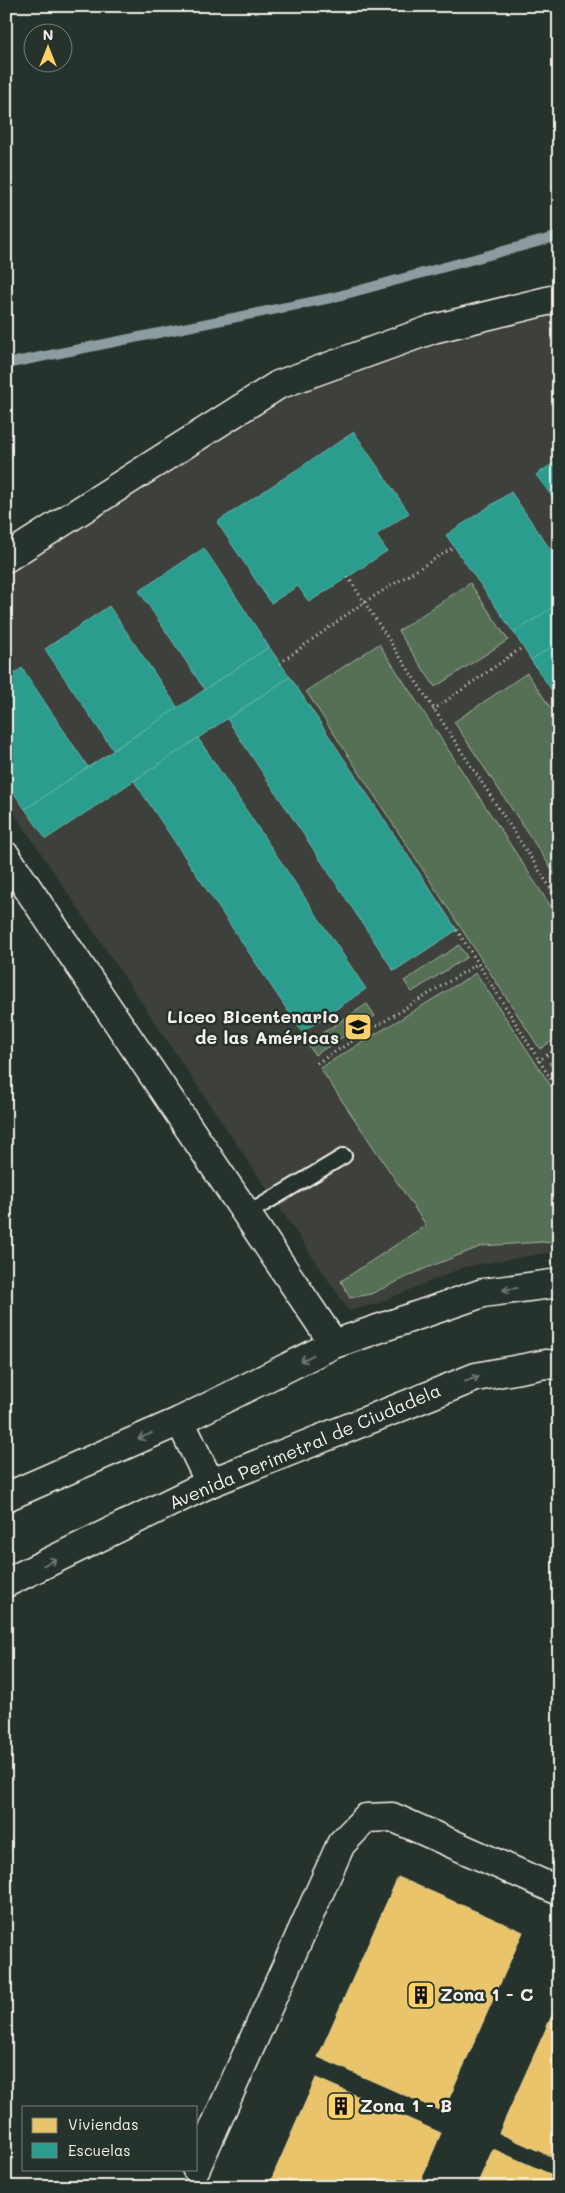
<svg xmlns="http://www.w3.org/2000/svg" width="565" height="2193" font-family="Mali,sans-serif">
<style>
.built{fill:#3c413b}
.green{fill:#556f55;stroke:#a4b09e}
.homes{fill:#e9c46a;stroke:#ecd290}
.schools{fill:#2a9d8f;stroke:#67b6aa}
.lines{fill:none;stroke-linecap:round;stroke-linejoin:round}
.stream{stroke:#8d9c9f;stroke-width:10}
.service-casing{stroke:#f4f1e8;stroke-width:18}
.minor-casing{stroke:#f4f1e8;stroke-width:31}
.path{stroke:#f4f1e8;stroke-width:3;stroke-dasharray:1 4;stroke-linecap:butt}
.service{stroke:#26332d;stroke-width:14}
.minor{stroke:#26332d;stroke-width:28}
.oneway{stroke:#6e766e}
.labels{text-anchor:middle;stroke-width:5;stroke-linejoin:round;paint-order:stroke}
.poi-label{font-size:18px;font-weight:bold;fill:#f4f1e8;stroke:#26332d;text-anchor:start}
.street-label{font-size:18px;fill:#f4f1e8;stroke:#26332d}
</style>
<rect width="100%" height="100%" fill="#26332d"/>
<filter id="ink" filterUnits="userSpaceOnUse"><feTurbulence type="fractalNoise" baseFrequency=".02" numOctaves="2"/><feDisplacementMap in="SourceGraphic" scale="10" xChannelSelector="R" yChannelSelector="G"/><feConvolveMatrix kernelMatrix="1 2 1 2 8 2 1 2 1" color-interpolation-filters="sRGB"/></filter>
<g filter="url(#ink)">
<polygon class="built" points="559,311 559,1254 546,1253 464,1267 376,1304 349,1311 6,801 6,575 290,393 446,337"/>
<g class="green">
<polygon points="470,583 508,640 435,687 398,631"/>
<polygon points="379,644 559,919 559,1036 540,1049 306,691"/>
<polygon points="527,673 559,720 559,880 454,722"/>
<polygon points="459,945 467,957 412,992 404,981"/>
<polygon points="476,973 559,1098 559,1244 542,1242 482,1246 424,1269 371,1294 350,1298 341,1281 426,1225 320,1068"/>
<polygon points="367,1004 375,1016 315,1055 307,1043"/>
<polygon points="559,1056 559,1078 549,1063"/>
</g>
<g class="homes">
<polygon points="398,1877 523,1932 443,2112 318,2057"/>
<polygon points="559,2000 559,2160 499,2133"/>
<polygon points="316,2078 441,2133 418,2187 268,2187"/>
<polygon points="493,2149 559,2178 559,2187 476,2187"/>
</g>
<g class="schools">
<polygon points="354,432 409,513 376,535 387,551 348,577 309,602 298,586 271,603 217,522"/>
<polygon points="559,459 559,506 536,475"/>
<polygon points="511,492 559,562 559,603 514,633 446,535"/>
<polygon points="204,548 269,647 205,690 139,591"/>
<polygon points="559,603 559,642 531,660 514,633"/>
<polygon points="109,606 178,708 113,750 45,649"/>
<polygon points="559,642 559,701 531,660"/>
<polygon points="269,647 290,677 46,839 25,809"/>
<polygon points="22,668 88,767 25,809 6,782 6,679"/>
<polygon points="290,677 457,930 394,971 227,719"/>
<polygon points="198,738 366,989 302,1032 134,781"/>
</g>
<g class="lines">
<polyline class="stream" points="6,364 331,298 559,236"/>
<defs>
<polyline id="service" points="247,1214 344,1156"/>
<g id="minor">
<polyline points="6,558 278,385 433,329 559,298"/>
<polyline points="6,856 334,1344"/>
<polyline points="180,1421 210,1483"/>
<polyline points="6,1497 180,1421 334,1344 483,1293 559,1283"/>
<polyline points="6,1583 210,1483 476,1377 546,1364 559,1365"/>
<polyline points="196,2168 341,1844 366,1818 392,1817 559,1891"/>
</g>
</defs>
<use href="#service" class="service-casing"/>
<use href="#minor" class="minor-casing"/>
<g class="path">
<polyline points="348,577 559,901"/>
<polyline points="280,663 363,603 454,547"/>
<polyline points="433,710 523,647"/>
<polyline points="457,930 559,1092"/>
<polyline points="538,1061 559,1047"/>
<polyline points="317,1063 477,964"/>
</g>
<use href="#service" class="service"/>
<use href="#minor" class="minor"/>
</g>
<defs><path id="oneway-shaft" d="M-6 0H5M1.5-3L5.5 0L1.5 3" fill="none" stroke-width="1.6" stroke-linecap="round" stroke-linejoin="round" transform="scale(1.25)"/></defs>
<g class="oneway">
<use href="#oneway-shaft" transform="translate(510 1289) rotate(173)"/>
<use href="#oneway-shaft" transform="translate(307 1358) rotate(153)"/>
<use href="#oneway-shaft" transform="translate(472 1379) rotate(-19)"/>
<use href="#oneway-shaft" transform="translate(145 1436) rotate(157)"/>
<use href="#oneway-shaft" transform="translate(50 1562) rotate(-26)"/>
</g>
</g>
<defs>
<symbol id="school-square" viewBox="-11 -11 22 22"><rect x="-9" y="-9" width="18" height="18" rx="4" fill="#ffd166" stroke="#26332d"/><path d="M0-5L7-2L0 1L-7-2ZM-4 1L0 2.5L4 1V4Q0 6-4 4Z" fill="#111"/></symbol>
<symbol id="building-square" viewBox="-11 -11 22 22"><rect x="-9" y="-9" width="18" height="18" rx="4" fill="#ffd166" stroke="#26332d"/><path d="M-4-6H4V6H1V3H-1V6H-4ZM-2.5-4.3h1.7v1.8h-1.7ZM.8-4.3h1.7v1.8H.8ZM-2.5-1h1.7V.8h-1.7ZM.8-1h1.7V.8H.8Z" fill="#111"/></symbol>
</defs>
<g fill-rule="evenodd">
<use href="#school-square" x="342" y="1011" width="32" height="32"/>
<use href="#building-square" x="405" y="1979" width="32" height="32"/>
<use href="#building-square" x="325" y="2090" width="32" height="32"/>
</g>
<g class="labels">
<g class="poi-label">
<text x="339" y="1023" text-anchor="end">Liceo Bicentenario<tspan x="339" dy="21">de las Américas</tspan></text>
<text x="440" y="2001">Zona 1 - C</text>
<text x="360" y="2112">Zona 1 - B</text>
</g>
<g class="street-label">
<text transform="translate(305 1447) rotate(-23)" y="6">Avenida Perimetral de Ciudadela</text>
</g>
</g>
<rect width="565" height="2193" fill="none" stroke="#26332d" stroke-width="25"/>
<rect x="12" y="12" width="540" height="2168" fill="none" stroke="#f4f1e8" stroke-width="2" filter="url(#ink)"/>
<rect x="22" y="2106" width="175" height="65" fill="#26332d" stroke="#787f78"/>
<rect x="32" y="2118" width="25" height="15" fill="#e9c46a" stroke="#787f78"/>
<text x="68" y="2130" font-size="15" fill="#f4f1e8">Viviendas</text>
<rect x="32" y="2143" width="25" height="15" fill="#2a9d8f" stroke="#787f78"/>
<text x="68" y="2156" font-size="15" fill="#f4f1e8">Escuelas</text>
<g transform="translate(48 48)"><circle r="24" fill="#26332d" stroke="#787f78"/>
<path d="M0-4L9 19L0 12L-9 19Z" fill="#ffd166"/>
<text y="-8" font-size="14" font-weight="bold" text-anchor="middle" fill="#f4f1e8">N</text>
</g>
</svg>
